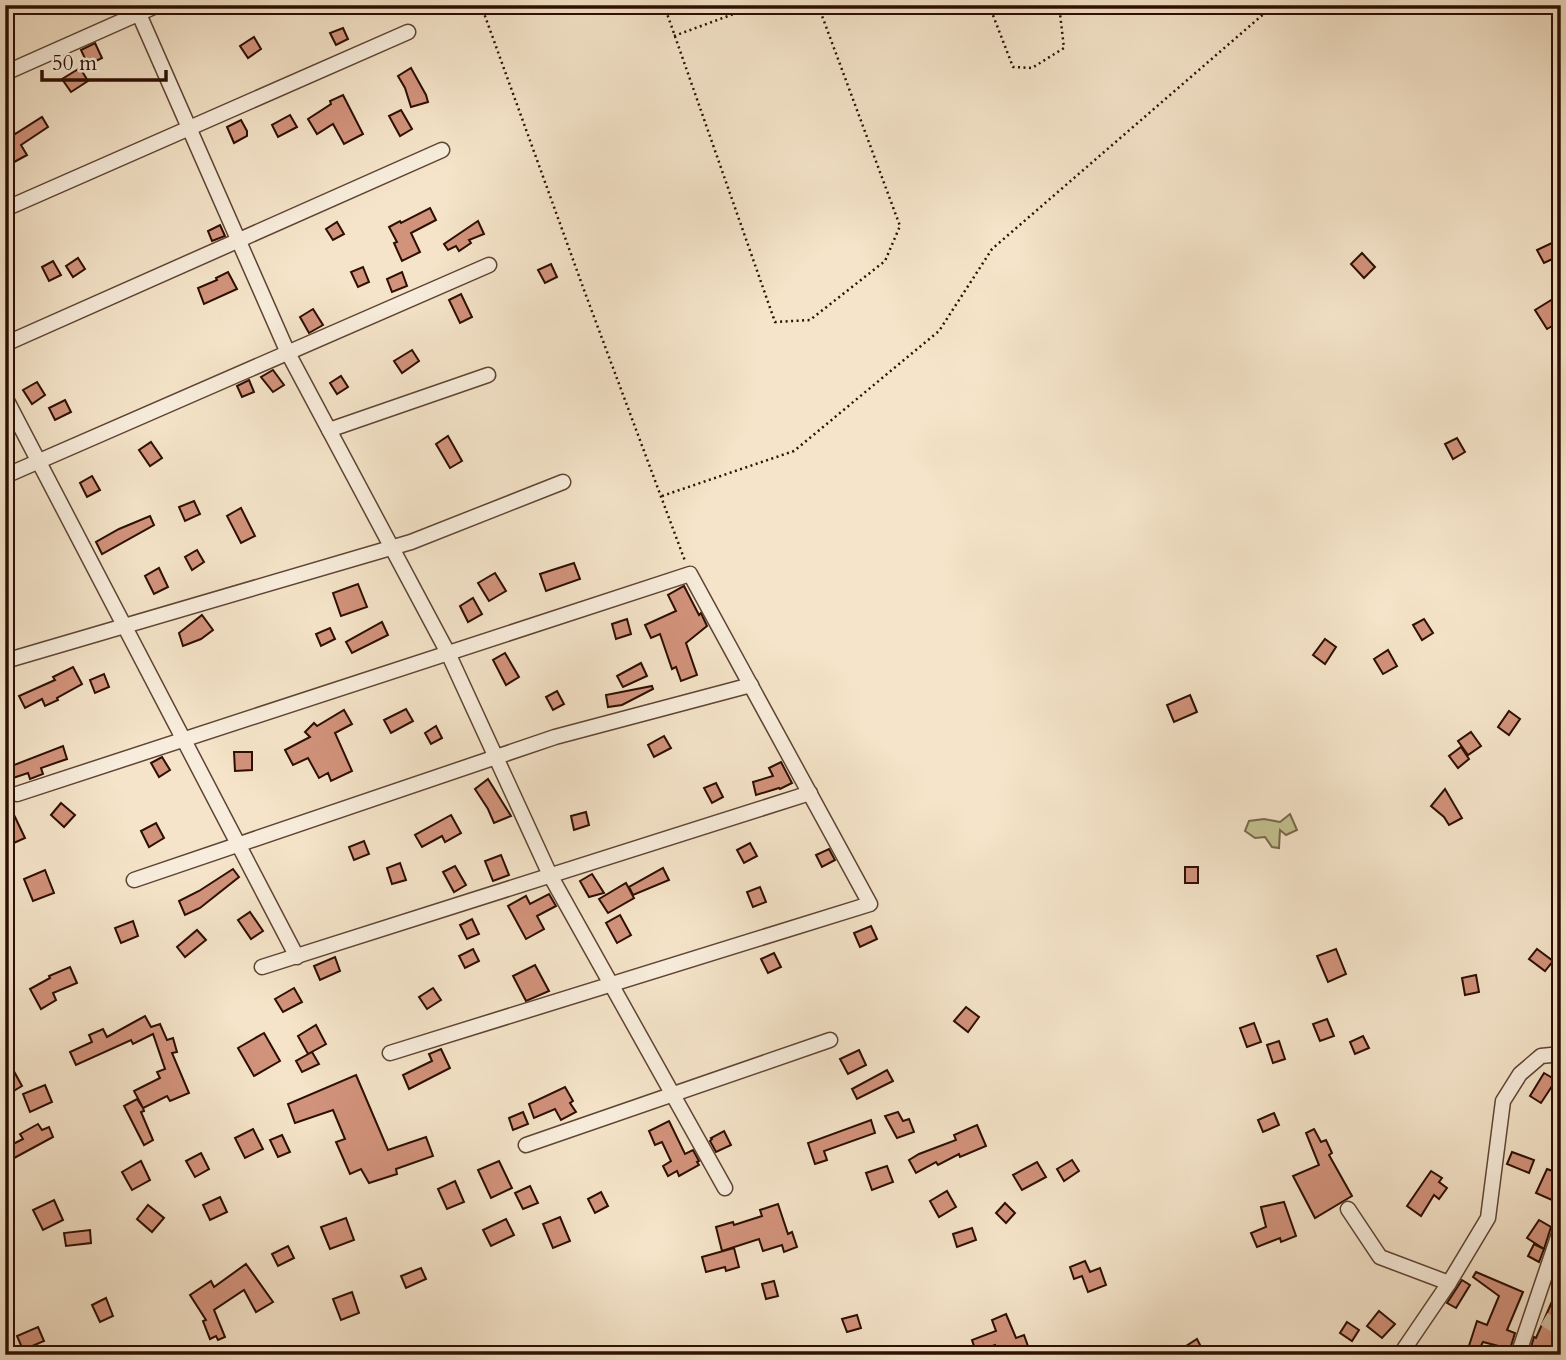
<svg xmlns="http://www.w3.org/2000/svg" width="1566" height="1360" font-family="Cardo,serif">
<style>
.green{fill:#c4c291;stroke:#78684a;stroke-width:2}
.building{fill:#d2937c;stroke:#2c0e02;stroke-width:2}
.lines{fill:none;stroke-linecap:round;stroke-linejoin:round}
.minor-tunnel{stroke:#d7c4ab;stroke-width:14;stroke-dasharray:14 7;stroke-linecap:butt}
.minor-casing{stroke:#5e4434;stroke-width:17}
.path{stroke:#2c0e02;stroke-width:2.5;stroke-dasharray:2 3.5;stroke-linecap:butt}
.minor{stroke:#f8eddc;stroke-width:14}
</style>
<rect width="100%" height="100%" fill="#f5e4c9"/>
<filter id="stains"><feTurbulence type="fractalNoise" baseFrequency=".00286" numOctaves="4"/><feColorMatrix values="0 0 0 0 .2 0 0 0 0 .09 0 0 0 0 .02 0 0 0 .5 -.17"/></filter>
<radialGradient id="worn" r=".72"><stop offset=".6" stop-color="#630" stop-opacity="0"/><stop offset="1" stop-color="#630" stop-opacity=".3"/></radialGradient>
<polygon class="green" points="1290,814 1297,830 1286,835 1280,830 1279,848 1272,847 1265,837 1255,838 1245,831 1249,821 1264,819 1280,822"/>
<g class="building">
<polygon points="343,28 348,39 336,45 330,33"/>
<polygon points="254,37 261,49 248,58 240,46"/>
<polygon points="95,43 102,58 88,65 81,50"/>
<polygon points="80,68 88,81 71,92 62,79"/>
<polygon points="411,68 426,95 428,102 411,107 405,88 398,76"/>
<polygon points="343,95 363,134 344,144 333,124 317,134 308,119 331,104 330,101"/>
<polygon points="401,110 412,129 400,136 389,116"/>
<polygon points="290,115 297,127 278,137 272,125"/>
<polygon points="5,116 15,134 42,117 48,127 21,145 27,155 5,167"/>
<polygon points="241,120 247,131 247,136 234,143 227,127"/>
<polygon points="430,208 436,220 411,233 420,252 402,261 394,243 397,242 389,227 400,221 401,223"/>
<polygon points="478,221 484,234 469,240 471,243 459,251 456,246 448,250 444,244"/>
<polygon points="337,222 344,234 333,240 326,229"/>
<polygon points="220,225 225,236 212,241 208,231"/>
<polygon points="1556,241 1561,250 1561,255 1544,263 1537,250"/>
<polygon points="1362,253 1375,267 1364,278 1351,264"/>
<polygon points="78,258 85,269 73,277 66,266"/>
<polygon points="53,261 61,275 49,281 42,267"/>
<polygon points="551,264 557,277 545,283 538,270"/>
<polygon points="363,267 369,282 358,287 351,272"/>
<polygon points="228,272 237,289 204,304 198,288 217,280 216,278"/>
<polygon points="402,272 407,286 392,292 387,279"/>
<polygon points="461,294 472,317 460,323 449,300"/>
<polygon points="1561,294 1561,321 1547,329 1535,310"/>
<polygon points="313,309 323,325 309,333 300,317"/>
<polygon points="412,350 419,361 402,373 394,361"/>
<polygon points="273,370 284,385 273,392 261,377"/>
<polygon points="341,376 348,387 337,394 330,383"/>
<polygon points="249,380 254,392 242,397 237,386"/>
<polygon points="37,382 45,395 32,404 23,390"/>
<polygon points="65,400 71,412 55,420 49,408"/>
<polygon points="448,436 462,461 450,468 436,444"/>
<polygon points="1457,438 1465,452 1453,459 1445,444"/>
<polygon points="151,442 162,458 150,466 139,450"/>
<polygon points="92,476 100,490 87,497 80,483"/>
<polygon points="194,501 200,514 185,521 179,507"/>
<polygon points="241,508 255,536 241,543 227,516"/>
<polygon points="150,516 154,525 102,554 96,542 119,529"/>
<polygon points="197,550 204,562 192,570 185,557"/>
<polygon points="574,563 580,579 546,591 540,574"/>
<polygon points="159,568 168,587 154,594 145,576"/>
<polygon points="495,573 506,591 489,601 478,583"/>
<polygon points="358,584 367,607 341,616 333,593"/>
<polygon points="684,586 699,615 701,613 707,626 686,643 697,675 681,681 676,667 672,669 660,634 651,638 645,625 676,611 668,595"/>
<polygon points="473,598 482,614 468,622 460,606"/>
<polygon points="202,615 213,630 201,639 183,646 179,633"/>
<polygon points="627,619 631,634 616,639 612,624"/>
<polygon points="1424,619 1433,633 1422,640 1413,625"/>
<polygon points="382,622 388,635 352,653 346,642"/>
<polygon points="330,628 335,639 321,646 316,634"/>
<polygon points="1325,639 1336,647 1325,664 1313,655"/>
<polygon points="1388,650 1397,666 1383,674 1374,659"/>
<polygon points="505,653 519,677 506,685 493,660"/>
<polygon points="641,663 647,676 623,687 617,676"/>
<polygon points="73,667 82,684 57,698 58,700 45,706 42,699 25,708 19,696 55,680 53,677"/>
<polygon points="104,674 109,687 95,693 90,680"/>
<polygon points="652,686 653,689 622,705 608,707 606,695"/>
<polygon points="557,691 564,704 553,710 546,697"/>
<polygon points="1190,695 1197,712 1174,722 1167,705"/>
<polygon points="406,709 413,721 391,733 384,720"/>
<polygon points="344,710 352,724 335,733 352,771 331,781 328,773 319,778 308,758 293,765 285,750 310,737 305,732 314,723 317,726"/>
<polygon points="1509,711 1520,719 1509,735 1498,727"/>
<polygon points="436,726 442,738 431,744 425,733"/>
<polygon points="1471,732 1481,746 1468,755 1458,741"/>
<polygon points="664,736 671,748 654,757 648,745"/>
<polygon points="63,746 67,759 41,768 43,774 30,779 28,773 13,778 9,767"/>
<polygon points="1461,747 1469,759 1458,768 1449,756"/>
<polygon points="234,752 252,752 252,770 235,771"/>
<polygon points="162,757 170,770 159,777 151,763"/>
<polygon points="781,762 792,783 780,789 779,788 756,795 753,782 773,776 769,768"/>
<polygon points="488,779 511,816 494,823 488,809 475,789"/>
<polygon points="716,783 723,797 712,803 704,788"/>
<polygon points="1445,789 1462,818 1449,825 1444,817 1431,806"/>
<polygon points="5,796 25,838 5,847"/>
<polygon points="61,803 75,815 64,827 51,815"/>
<polygon points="586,812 589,825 574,830 571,816"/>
<polygon points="451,815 461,833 445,842 442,836 422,847 415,835"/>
<polygon points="156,823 164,838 149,847 141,831"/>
<polygon points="364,841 369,854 354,860 349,847"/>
<polygon points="750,843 757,856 744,863 737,850"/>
<polygon points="829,849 835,860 822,867 816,855"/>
<polygon points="501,855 509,875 493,881 485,861"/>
<polygon points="400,863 406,880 392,884 387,868"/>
<polygon points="455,866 466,885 454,892 443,872"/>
<rect x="1185" y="867" width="13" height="16"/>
<polygon points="663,868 669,880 633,895 629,887"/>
<polygon points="233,869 239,877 200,908 185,915 179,901 199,891"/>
<polygon points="45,870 54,893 33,901 24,879"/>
<polygon points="592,874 604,893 589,897 580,881"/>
<polygon points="626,883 634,898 608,913 599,899"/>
<polygon points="760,887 766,902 753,907 747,892"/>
<polygon points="549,894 556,906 537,916 544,929 526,939 508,906 526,896 530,904"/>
<polygon points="250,912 263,931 251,939 238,920"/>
<polygon points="620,915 631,935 617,943 606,923"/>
<polygon points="472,919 479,934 467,939 460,925"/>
<polygon points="133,921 138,936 121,943 115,928"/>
<polygon points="871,926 877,939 860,947 854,933"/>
<polygon points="197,930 206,940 185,957 177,947"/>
<polygon points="473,949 479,961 465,968 459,956"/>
<polygon points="1336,949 1346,974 1328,982 1317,956"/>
<polygon points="1537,949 1553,961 1545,971 1529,959"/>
<polygon points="774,953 781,967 768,973 761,959"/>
<polygon points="335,957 340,971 320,980 314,966"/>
<polygon points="535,965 549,991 526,1001 513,976"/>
<polygon points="70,967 77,983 53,993 56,1000 41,1009 30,989 50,978 49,976"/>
<polygon points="1476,975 1479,992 1465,995 1462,978"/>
<polygon points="294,988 302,1002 283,1012 275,999"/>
<polygon points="433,988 441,1000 427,1009 419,997"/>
<polygon points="966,1007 979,1017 968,1032 954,1021"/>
<polygon points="145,1016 151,1027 160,1024 167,1040 173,1038 177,1052 172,1053 189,1093 170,1101 167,1096 143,1108 144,1111 141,1112 153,1140 144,1145 124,1106 137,1099 143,1108 134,1091 160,1078 157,1072 165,1069 153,1034 133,1044 131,1040 76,1065 70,1052 92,1042 89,1035 103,1029 107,1037"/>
<polygon points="1327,1019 1334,1036 1320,1041 1313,1024"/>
<polygon points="1254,1023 1261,1042 1247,1047 1240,1028"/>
<polygon points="316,1025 326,1044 308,1054 298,1036"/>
<polygon points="264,1033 280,1061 254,1076 238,1048"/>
<polygon points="1363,1036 1369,1048 1355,1054 1350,1042"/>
<polygon points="1279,1041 1285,1059 1273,1063 1267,1045"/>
<polygon points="441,1049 450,1068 409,1089 403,1075 432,1061 429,1054"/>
<polygon points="859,1050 866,1065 848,1074 840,1059"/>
<polygon points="312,1052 319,1064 302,1072 296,1061"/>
<polygon points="5,1055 22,1086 5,1096"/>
<polygon points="887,1070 893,1081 857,1099 852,1089"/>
<polygon points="1544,1073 1556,1080 1541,1103 1530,1096"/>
<polygon points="356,1075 388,1150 426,1137 433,1156 396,1169 397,1174 369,1183 361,1169 350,1174 336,1142 345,1139 333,1110 295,1123 288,1104"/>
<polygon points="45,1085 52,1102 30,1112 23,1094"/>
<polygon points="565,1087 573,1101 570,1103 576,1112 561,1120 555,1109 534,1118 529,1104"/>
<polygon points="523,1112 528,1124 513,1130 509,1118"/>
<polygon points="898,1112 903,1121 909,1119 914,1132 897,1138 885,1116"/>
<polygon points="1274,1113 1279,1125 1263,1132 1258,1120"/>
<polygon points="871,1120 875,1133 824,1151 827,1160 815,1164 808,1143"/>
<polygon points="669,1121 685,1154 693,1150 699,1161 697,1162 699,1165 679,1176 677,1171 668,1176 663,1166 671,1161 662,1142 655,1145 649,1131"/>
<polygon points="38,1124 42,1130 49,1127 53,1137 5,1163 5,1148 23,1139 20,1134"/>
<polygon points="977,1125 986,1146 960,1157 959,1154 938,1165 936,1162 916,1173 909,1160 919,1154 956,1140 954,1135"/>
<polygon points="253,1129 263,1149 245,1158 235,1138"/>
<polygon points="1314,1129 1321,1142 1326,1140 1332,1153 1329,1155 1352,1196 1315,1218 1293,1176 1319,1165 1306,1133"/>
<polygon points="724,1131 731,1145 716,1152 710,1141 712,1139 711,1138"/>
<polygon points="282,1135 290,1152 278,1157 270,1140"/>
<polygon points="1512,1152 1534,1160 1529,1173 1507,1164"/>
<polygon points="201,1153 209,1169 195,1177 186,1161"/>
<polygon points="1072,1160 1079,1171 1064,1181 1057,1169"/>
<polygon points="141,1161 150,1180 132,1190 122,1172"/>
<polygon points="499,1161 512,1188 491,1198 478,1170"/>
<polygon points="1037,1162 1046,1177 1022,1190 1013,1175"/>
<polygon points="887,1166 893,1182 872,1190 866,1173"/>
<polygon points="1547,1169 1561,1174 1561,1204 1536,1193"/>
<polygon points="1431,1171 1442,1178 1439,1182 1447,1188 1439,1199 1434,1195 1421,1216 1407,1206"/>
<polygon points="455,1181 464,1202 447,1209 438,1189"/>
<polygon points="530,1186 538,1203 523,1209 515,1193"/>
<polygon points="947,1191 956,1207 939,1217 930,1201"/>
<polygon points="601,1192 608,1206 595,1213 588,1199"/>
<polygon points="220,1197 227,1212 210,1220 203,1205"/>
<polygon points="54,1200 63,1220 43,1230 33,1210"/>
<polygon points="1284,1202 1296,1236 1281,1242 1280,1238 1257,1247 1251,1233 1266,1227 1261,1207"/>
<polygon points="1005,1203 1015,1213 1006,1223 996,1213"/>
<polygon points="778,1204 788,1234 792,1232 797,1247 784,1252 782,1245 763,1251 759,1239 722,1251 716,1227 733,1222 734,1225 762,1216 760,1210"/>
<polygon points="148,1205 164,1218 152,1232 137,1219"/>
<polygon points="560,1217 570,1241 553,1248 543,1224"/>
<polygon points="346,1218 354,1240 330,1249 321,1227"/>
<polygon points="506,1219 514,1235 491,1246 483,1230"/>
<polygon points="1539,1220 1551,1227 1544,1249 1527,1238"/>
<polygon points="972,1228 976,1240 957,1247 953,1234"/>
<polygon points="90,1230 91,1243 66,1246 64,1233"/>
<polygon points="1534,1244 1544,1249 1539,1262 1528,1256"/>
<polygon points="288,1246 294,1258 278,1266 272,1254"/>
<polygon points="734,1248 739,1267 726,1271 725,1267 706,1272 702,1257"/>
<polygon points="1085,1261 1090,1272 1100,1268 1106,1285 1088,1292 1082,1276 1074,1279 1070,1267"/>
<polygon points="246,1264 273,1302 256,1312 244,1290 214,1310 225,1337 218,1340 216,1336 210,1339 203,1321 206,1320 190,1295 211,1281 214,1287"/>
<polygon points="421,1268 426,1279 406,1288 401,1276"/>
<polygon points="1476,1272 1523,1292 1507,1330 1515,1333 1510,1349 1483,1342 1476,1355 1466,1355 1477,1321 1487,1325 1499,1296 1473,1277"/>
<polygon points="1462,1280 1470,1285 1456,1308 1447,1303"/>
<polygon points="774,1281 778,1296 766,1299 762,1284"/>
<polygon points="1561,1281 1561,1355 1529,1354 1534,1337 1536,1338"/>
<polygon points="352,1292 359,1313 341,1320 333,1299"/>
<polygon points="106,1298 113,1316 100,1322 92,1305"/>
<polygon points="1379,1311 1395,1324 1382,1338 1367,1326"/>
<polygon points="1006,1314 1016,1338 1024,1335 1029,1349 1014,1355 999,1355 995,1345 976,1352 972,1340 996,1331 992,1320"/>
<polygon points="857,1315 861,1328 847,1332 842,1319"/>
<polygon points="1347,1322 1359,1330 1352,1341 1340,1333"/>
<polygon points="38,1327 44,1341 23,1350 17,1336"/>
<polygon points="1197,1339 1205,1355 1172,1355"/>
</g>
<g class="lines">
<polyline class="minor-tunnel" points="1544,1319 1561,1329"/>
<defs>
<g id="minor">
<polyline points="135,5 288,353 448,653 550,875 725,1188"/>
<polyline points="5,73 158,5"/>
<polyline points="5,209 408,32"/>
<polyline points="5,344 442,150"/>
<polyline points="5,397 297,957"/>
<polyline points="329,430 488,375"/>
<polyline points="5,476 489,265"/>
<polyline points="5,661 411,542 563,482"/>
<polyline points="17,794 690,574 870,904 390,1053"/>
<polyline points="134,880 555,737 751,685"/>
<polyline points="262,967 810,793"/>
<polyline points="526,1145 830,1040"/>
<polyline points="1348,1209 1380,1257 1449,1283"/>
<polyline points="1400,1355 1449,1283 1488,1218 1503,1101 1520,1074 1541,1056 1561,1054"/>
<polyline points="1518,1355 1561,1228"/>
</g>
</defs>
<use href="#minor" class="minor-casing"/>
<g class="path">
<polyline points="481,5 584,290 685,561"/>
<polyline points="664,5 775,322 810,320 885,261 900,226 818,5"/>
<polyline points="989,5 1013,67 1032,68 1064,48 1059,5"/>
<polyline points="674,36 758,5"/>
<polyline points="662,496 794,451 939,331 992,249 1274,5"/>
</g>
<use href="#minor" class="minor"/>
</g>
<rect width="1566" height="1360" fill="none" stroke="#f5e4c9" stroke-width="28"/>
<rect x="7" y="7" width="1552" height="1346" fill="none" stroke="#2c0e02" stroke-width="3.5"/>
<rect x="14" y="14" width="1538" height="1332" fill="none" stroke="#2c0e02" stroke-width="2"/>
<path d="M42 70v10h124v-10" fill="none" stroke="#2c0e02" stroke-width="3.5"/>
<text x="52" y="70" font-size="21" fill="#2c0e02" stroke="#f8eddc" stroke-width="5" paint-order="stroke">50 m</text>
<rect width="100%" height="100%" filter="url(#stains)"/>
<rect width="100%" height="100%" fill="url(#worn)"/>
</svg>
